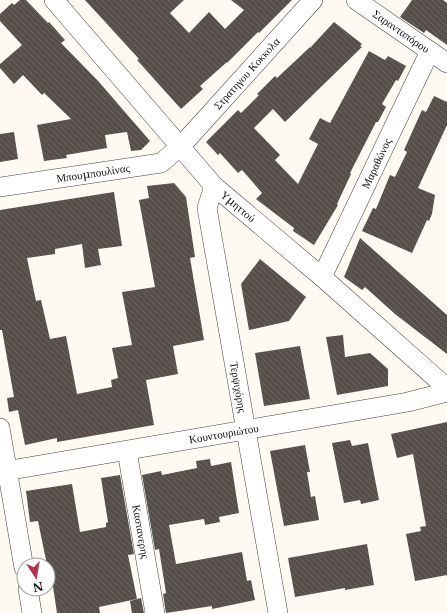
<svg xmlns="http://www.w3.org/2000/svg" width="447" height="613" font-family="'Libre Baskerville',serif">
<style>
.building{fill:url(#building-back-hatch)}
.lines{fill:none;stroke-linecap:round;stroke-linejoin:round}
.minor-casing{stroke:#424242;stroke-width:20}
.minor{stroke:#fff;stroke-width:19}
.labels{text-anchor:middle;stroke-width:4;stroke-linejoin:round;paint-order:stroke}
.street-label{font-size:11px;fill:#0f0f0f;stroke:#fff}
</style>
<defs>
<pattern id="building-back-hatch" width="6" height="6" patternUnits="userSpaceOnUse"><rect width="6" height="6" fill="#574f4c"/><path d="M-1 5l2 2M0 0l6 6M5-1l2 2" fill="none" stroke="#6a6461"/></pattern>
</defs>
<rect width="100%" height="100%" fill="#fefaf2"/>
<g class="building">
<polygon points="20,0 26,0 48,23 49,22 65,40 61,43 99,82 150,141 141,150 131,151 127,132 105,135 107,148 66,155 67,158 44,161 37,125 71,119 44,93 42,95 23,75 14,84 0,68 0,64 22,45 0,21 0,14 12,3 14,5"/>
<polygon points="85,0 184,0 170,13 189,33 209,12 225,29 244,10 231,0 292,0 259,33 258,32 227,63 227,62 200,86 203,89 181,109 137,60 139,59"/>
<polygon points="412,0 443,0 447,3 447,45 426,30 424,33 400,17"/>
<polygon points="334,22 362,44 360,46 362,47 285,122 273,109 254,128 280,155 275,160 298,184 318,144 309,139 320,118 330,123 369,51 385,60 388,56 406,66 398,81 396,80 382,104 386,107 378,122 376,122 350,173 351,174 337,204 338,205 314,245 293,231 294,228 256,199 262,193 242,170 238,173 220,153 218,155 206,142 238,110 241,113 259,95 257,94 275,76 277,78 310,47 310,48"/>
<polygon points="434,96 447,102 447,125 418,188 435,195 432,214 429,221 427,220 412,253 362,231 373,208 376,209 390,175 395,177 407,152 404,150 422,110 426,112"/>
<polygon points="14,132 18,159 0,162 0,134"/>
<polygon points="174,183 186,197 195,257 190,258 204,340 173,346 178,374 146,380 154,425 57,442 57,438 25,445 18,410 9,412 7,398 14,397 2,330 0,330 0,210 114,192 122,246 98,249 101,265 85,268 82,244 55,249 55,254 27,258 36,301 41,300 50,339 66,336 77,394 112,387 111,380 118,378 112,348 132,345 122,292 155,287 139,200 149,198 147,186"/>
<polygon points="360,238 447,315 447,354 395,314 365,287 362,290 344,277"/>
<polygon points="260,259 306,297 289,321 249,330 241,284"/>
<polygon points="343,335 345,357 370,353 388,369 388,386 337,395 326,337"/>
<polygon points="300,346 310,399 264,406 255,353"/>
<polygon points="447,422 447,575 415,581 406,534 421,531 420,527 426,526 413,454 397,458 391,434"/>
<polygon points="350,440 352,446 368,443 379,500 361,504 360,500 344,503 332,443"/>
<polygon points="305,445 310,472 307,472 311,497 315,496 319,520 284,526 270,451"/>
<polygon points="210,459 211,466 231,462 239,513 219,517 220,522 205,525 204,519 169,525 176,564 242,552 247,581 251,580 255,600 212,609 212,606 166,613 163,594 166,593 159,549 155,550 142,475 161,471 162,475 197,468 196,461"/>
<polygon points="120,475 134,554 128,555 137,599 99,607 100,613 57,613 50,567 48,567 47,565 38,521 30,522 26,491 72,484 80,532 106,527 106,523 108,522 101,478"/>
<polygon points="367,544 374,585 345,590 345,588 295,597 288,558"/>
<polygon points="141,598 144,613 132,613 130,601"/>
</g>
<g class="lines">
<defs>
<g id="minor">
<path id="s1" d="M 54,0 L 214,186 L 322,277 L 447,388"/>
<path id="s2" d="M 356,0 L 447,63"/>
<path id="s3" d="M 214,186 L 207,208 L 278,613"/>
<path id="s4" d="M 0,187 L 161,163 L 181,146 L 313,0"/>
<path id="s5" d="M 322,277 L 430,51"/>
<polyline points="0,428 24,568"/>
<path id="s6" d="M 127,451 L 155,613"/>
<path id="s7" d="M 0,472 L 408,402 L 447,392"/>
<polyline points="28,589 32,613"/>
</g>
</defs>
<use href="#minor" class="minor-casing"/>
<use href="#minor" class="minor"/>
</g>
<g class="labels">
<g class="street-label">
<text dy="4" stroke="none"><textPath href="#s2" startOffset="55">Σαρανταπόρου</textPath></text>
<text dy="4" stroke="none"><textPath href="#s4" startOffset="287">Στρατηγου Κοκκολα</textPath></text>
<text dy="4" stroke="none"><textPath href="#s5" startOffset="126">Μαραθώνος</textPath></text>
<text dy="4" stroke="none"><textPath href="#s4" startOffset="94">Μπουμπουλίνας</textPath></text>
<text dy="4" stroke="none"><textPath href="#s1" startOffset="277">Υμηττού</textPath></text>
<text dy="4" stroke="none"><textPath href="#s3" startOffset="205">Τερψιχόρης</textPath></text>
<text dy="4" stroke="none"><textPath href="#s7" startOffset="227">Κουντουριώτου</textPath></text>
<text dy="4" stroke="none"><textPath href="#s6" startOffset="82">Καστανερης</textPath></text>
</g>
</g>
<g transform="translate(36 577) rotate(168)"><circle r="19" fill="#ffffff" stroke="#9f9f9f"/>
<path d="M0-3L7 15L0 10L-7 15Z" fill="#b2334b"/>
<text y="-6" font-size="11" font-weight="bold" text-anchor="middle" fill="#0f0f0f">N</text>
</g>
</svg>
